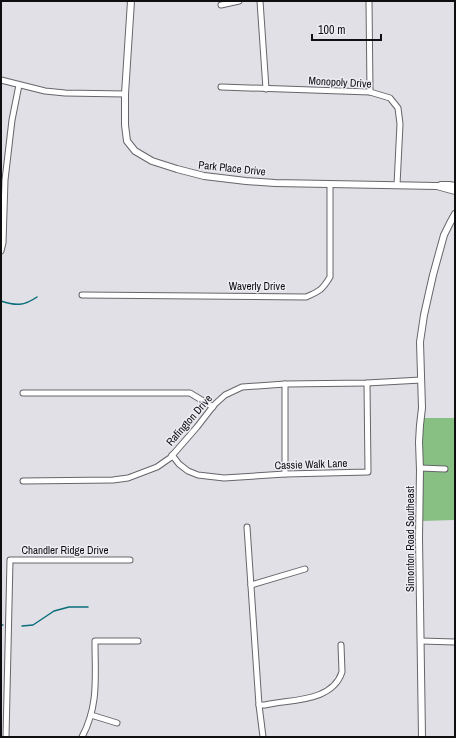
<svg xmlns="http://www.w3.org/2000/svg" width="456" height="738" font-family="'Archivo Narrow',sans-serif">
<style>
.forest{fill:#87c082}
.lines{fill:none;stroke-linecap:round;stroke-linejoin:round}
.stream{stroke:#0a6e7b;stroke-width:1.5}
.minor-casing{stroke:#66656a;stroke-width:7}
.tertiary-casing{stroke:#66656a;stroke-width:8}
.minor{stroke:#fff;stroke-width:5}
.tertiary{stroke:#fff;stroke-width:6}
.labels{text-anchor:middle;stroke-width:3;stroke-linejoin:round;paint-order:stroke}
.street-label{font-size:11px;fill:#0f0f11;stroke:#eeedf3}
</style>
<rect width="100%" height="100%" fill="#e1e0e6"/>
<polygon class="forest" points="424,418 455,418 455,520 422,521 422,437"/>
<g class="lines">
<g class="stream">
<path d="M 1,301 C 16,306 24,306 37,297"/>
<polyline points="1,625 3,625"/>
<polyline points="22,626 33,625 54,611 69,607 88,607"/>
</g>
<defs>
<g id="minor">
<polyline points="260,1 266,89"/>
<polyline points="369,1 370,92"/>
<polyline points="221,5 239,1"/>
<polyline points="1,80 45,91 65,93 125,94"/>
<polyline points="221,87 370,92 390,98 398,108 400,124 397,185"/>
<polyline points="1,251 3,243 5,180 12,120 19,85"/>
<path d="M 82,295 L 306,297 C 320,291 322,290 330,277 L 330,184"/>
<polyline points="285,384 285,474"/>
<polyline points="23,393 190,393 213,407"/>
<polyline points="172,455 179,464 188,471 198,475 224,478 285,474 368,472 367,383"/>
<polyline points="420,468 445,469"/>
<polyline points="23,481 113,480 128,478 157,467 170,458 197,427 214,405 225,395 242,387 285,384 367,383 421,380"/>
<polyline points="247,527 259,705 263,737"/>
<polyline points="251,585 305,569"/>
<polyline points="421,641 455,642"/>
<path d="M 259,705 L 265,705 C 289,699 332,703 342,672 L 341,645"/>
<polyline points="91,715 117,723"/>
<polyline points="6,737 10,560 130,560"/>
<path d="M 82,737 C 99,705 95,677 95,641 L 138,641"/>
</g>
<g id="tertiary">
<polyline points="131,1 125,94 125,125 127,141 135,151 152,161 177,169 204,176 246,181 275,183 437,186 455,191"/>
<polyline points="441,185 449,185 455,186"/>
<polyline points="422,737 419,538 420,470 419,442 420,425 422,408 420,342 424,315 433,275 444,235 450,223 455,214"/>
</g>
</defs>
<use href="#minor" class="minor-casing"/>
<use href="#tertiary" class="tertiary-casing"/>
<use href="#minor" class="minor"/>
<use href="#tertiary" class="tertiary"/>
</g>
<g class="labels">
<g class="street-label">
<text transform="translate(340 82) rotate(3)" y="4">Monopoly Drive</text>
<text transform="translate(232 168) rotate(6)" y="4">Park Place Drive</text>
<text x="257" y="290">Waverly Drive</text>
<text transform="translate(189 420) rotate(-49)" y="4">Rafington Drive</text>
<text transform="translate(311 464) rotate(-2)" y="4">Cassie Walk Lane</text>
<text transform="translate(410 539) rotate(-90)" y="4">Simonton Road Southeast</text>
<text x="65" y="554">Chandler Ridge Drive</text>
</g>
</g>
<rect width="456" height="738" fill="none" stroke="#0f0f11" stroke-width="4"/>
<path d="M312 34v6h69v-6" fill="none" stroke="#0f0f11" stroke-width="2"/>
<text x="318" y="34" font-size="12" fill="#0f0f11" stroke="#eeedf3" stroke-width="3" paint-order="stroke">100 m</text>
</svg>
